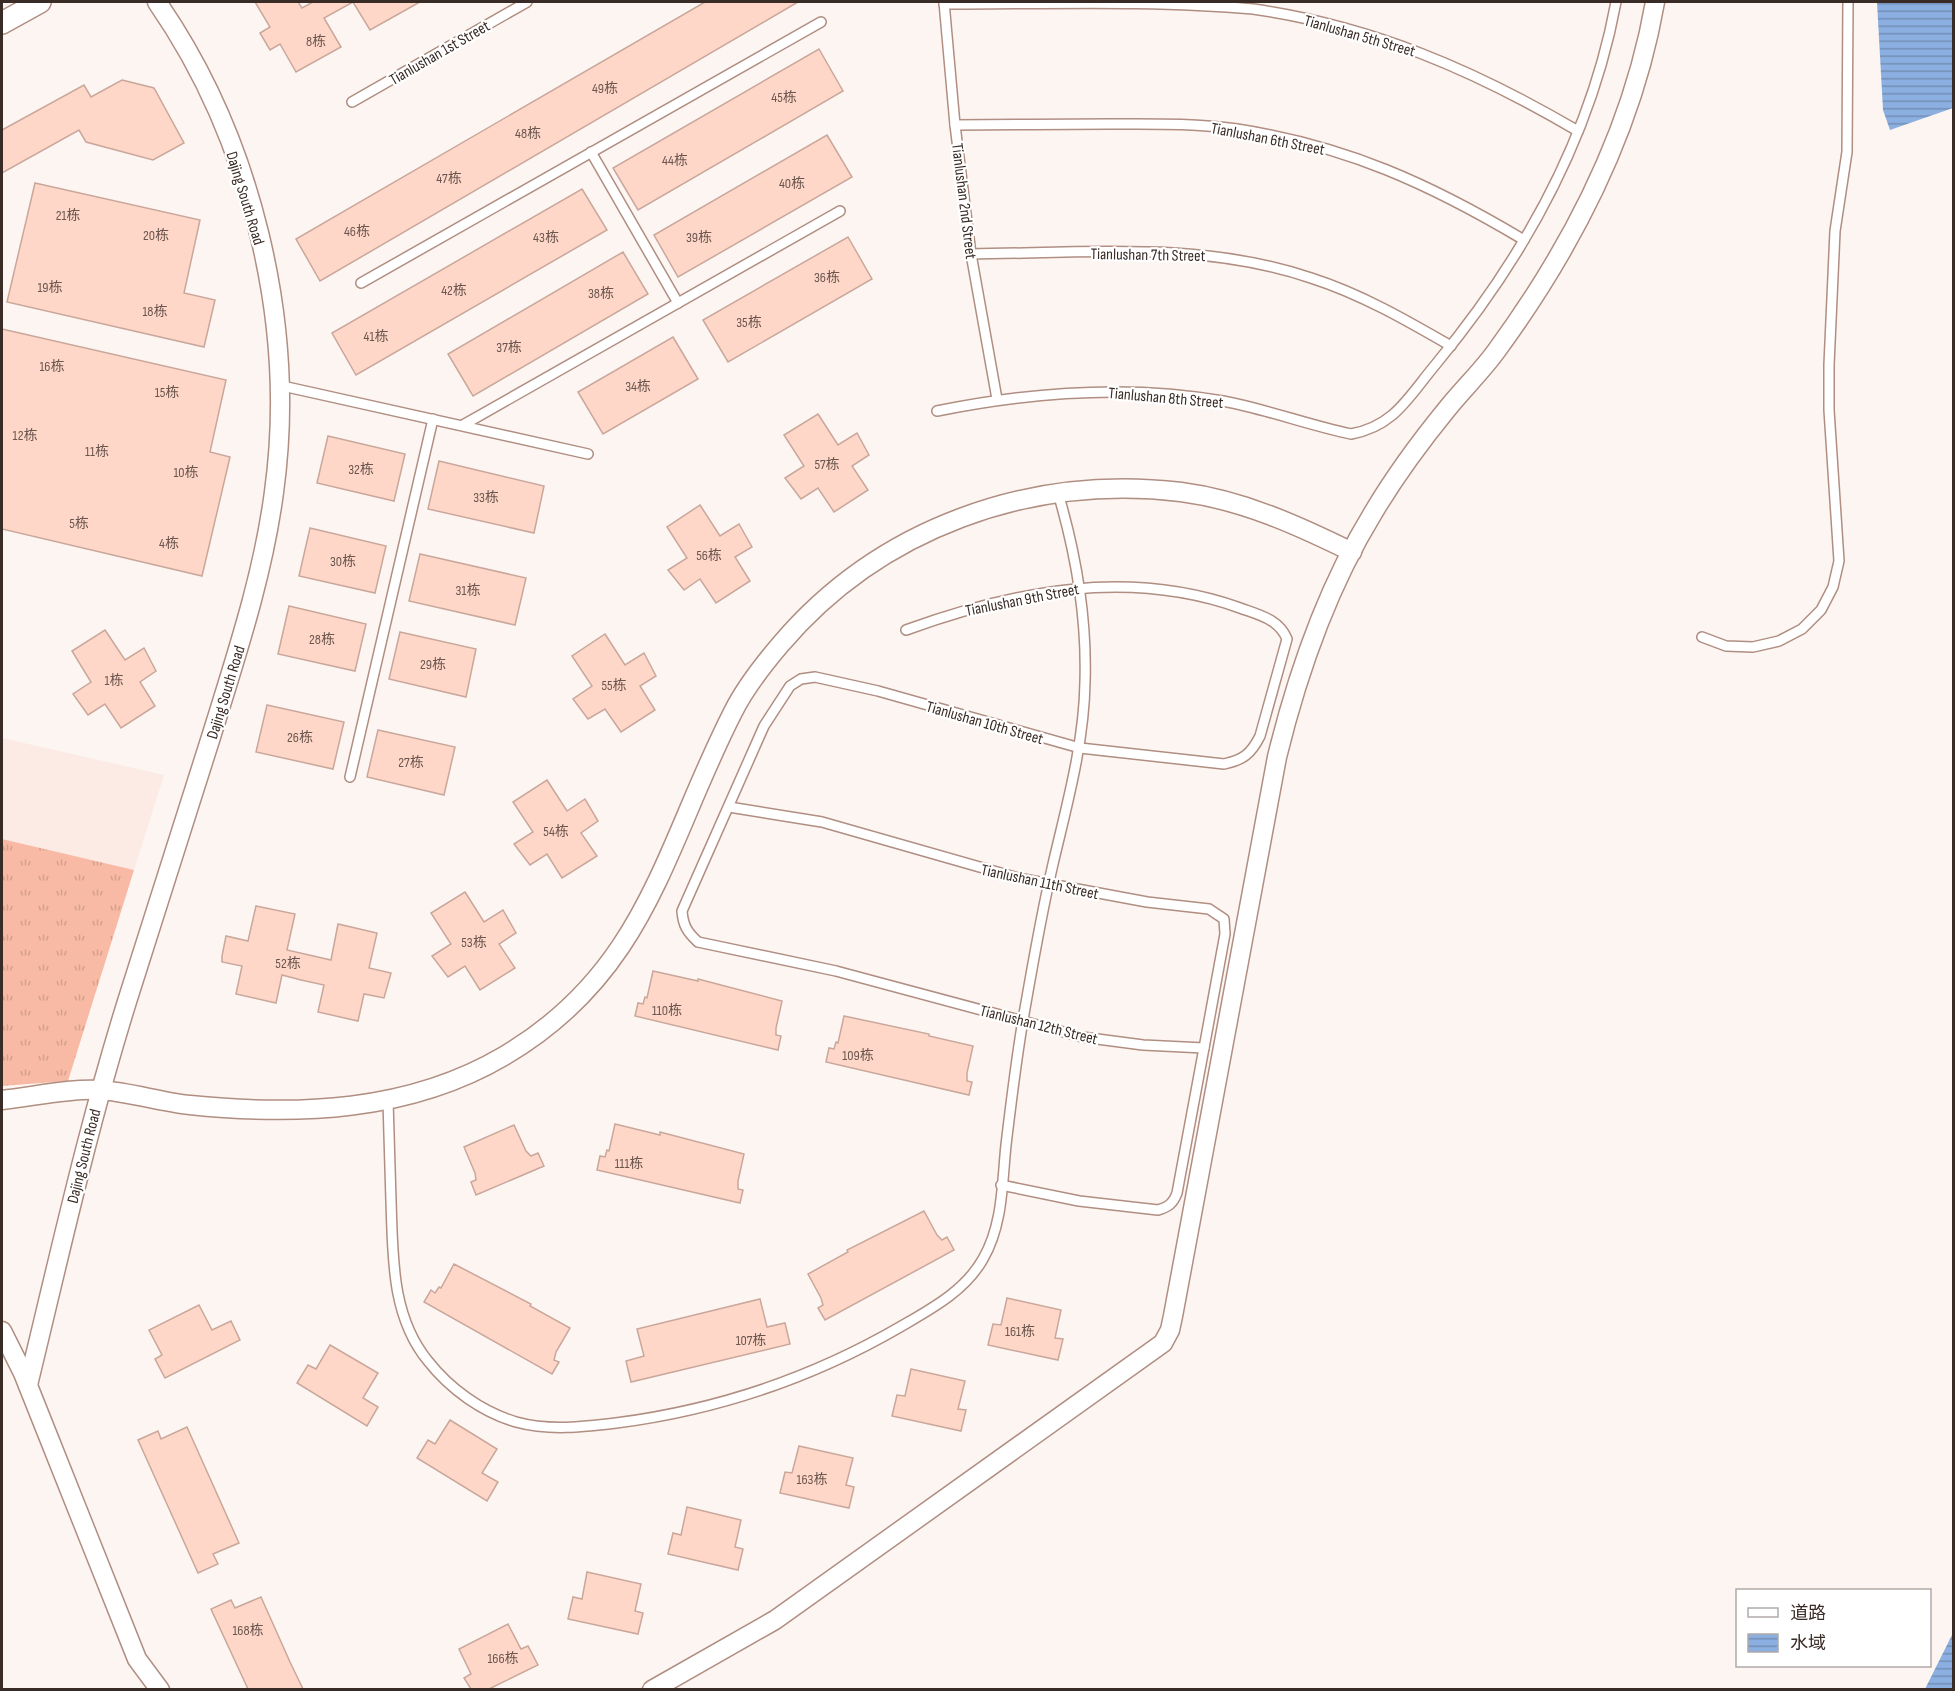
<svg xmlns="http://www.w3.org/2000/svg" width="1955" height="1691" font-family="'Sofia Sans Condensed','Noto Sans SC',sans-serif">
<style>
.built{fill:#fceae4}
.grass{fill:url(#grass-tufts)}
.water{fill:url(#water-rules)}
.building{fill:#ffd7c8;stroke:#c9a79b;stroke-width:1.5}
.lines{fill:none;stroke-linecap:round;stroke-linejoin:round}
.service-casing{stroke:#b08e82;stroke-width:12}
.minor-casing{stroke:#b08e82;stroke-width:21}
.tertiary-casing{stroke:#b08e82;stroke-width:24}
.service{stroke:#fff;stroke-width:9}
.minor{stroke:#fff;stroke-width:18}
.tertiary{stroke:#fff;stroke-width:21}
.labels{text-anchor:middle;stroke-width:4.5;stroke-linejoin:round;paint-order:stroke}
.number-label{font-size:14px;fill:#6a564e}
.street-label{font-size:16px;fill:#392b26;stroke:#fff}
</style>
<defs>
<pattern id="grass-tufts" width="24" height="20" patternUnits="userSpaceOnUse" patternTransform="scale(1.5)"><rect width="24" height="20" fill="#f8baa4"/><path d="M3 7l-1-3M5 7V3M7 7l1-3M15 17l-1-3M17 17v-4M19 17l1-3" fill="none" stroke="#d5a08d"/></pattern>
<pattern id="water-rules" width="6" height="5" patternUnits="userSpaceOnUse" patternTransform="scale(1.5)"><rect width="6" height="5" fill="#8cafe1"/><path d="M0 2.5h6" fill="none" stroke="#738fb6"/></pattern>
</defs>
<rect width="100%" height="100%" fill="#fdf5f2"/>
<polygon class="built" points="2,738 164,775 134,870 2,839"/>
<polygon class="grass" points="2,839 134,870 68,1081 2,1086"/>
<g class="water">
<polygon points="1877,2 1953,2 1953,108 1890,130 1883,110"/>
<polygon points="1953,1633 1953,1689 1925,1689"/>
</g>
<g class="building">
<polygon points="255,2 298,2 302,8 313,2 420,2 370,30 353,2 324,18 341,47 296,72 280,44 270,50 260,33 270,27"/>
<polygon points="705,2 798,2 320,281 296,239"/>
<polygon points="819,49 843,91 638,210 613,168"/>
<polygon points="122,80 154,88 184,143 153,160 86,142 79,130 2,173 2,130 84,85 91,97"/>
<polygon points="827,135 852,177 678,277 654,235"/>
<polygon points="35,183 200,220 184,293 215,300 204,347 7,302"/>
<polygon points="582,189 607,230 356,375 332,333"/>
<polygon points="848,237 872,279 728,362 703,320"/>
<polygon points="623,252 648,294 473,396 448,354"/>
<polygon points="2,329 226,380 210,452 230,457 202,576 2,529"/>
<polygon points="673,337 698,379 603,434 578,392"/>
<polygon points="818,414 838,445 857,433 869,455 852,466 868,490 834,512 818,488 801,499 785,478 804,466 784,435"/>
<polygon points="328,436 405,454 394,501 317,483"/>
<polygon points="439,461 544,486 534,533 428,509"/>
<polygon points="700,505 720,536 739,524 752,547 735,557 750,581 716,603 700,579 684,590 668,570 687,558 667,527"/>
<polygon points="310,528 386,546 375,593 299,576"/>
<polygon points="420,554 526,578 515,625 409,601"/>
<polygon points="289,606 366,624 355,671 278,654"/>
<polygon points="105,630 125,660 144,648 156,671 140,682 155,706 121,728 105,704 88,715 73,694 91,682 72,651"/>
<polygon points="400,632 476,649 466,697 389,679"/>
<polygon points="605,634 625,665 644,653 656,676 640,686 655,710 621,732 605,709 588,719 573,699 592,686 572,656"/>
<polygon points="267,705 344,722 333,769 256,752"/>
<polygon points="378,730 455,747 444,795 367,777"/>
<polygon points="547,780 567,811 585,799 598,821 581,833 597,856 562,878 547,854 530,865 514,844 533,832 513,802"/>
<polygon points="465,892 484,922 503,910 516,933 499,944 515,968 480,990 465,966 448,977 432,956 451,944 431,913"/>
<polygon points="256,906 295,914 287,950 331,960 338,924 377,933 369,968 391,973 384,998 364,994 358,1021 318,1012 324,985 301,980 282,975 276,1003 236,994 242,966 222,962 222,956 226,936 248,941"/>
<polygon points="653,971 698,981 698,979 782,1001 776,1028 776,1035 781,1036 778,1050 635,1016 638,1003 643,1004 645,997 647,998"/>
<polygon points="844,1016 929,1034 929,1036 973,1046 967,1073 967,1081 972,1082 969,1095 826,1062 829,1048 834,1049 836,1042 838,1043"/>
<polygon points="615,1124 660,1135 660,1132 744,1154 738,1181 738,1189 743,1190 740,1203 597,1170 600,1156 605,1157 607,1150 609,1151"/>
<polygon points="514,1125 526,1151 531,1156 538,1153 544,1166 476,1195 471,1182 476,1180 475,1173 464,1147"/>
<polygon points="924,1211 937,1235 942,1240 947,1237 954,1250 825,1320 818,1308 823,1305 821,1298 808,1274 848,1252 847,1250"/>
<polygon points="454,1264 531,1304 530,1306 570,1328 556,1352 554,1360 559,1362 552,1374 424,1302 431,1290 435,1293 439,1287 441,1288"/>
<polygon points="1007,1298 1061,1310 1055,1338 1063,1339 1058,1360 988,1345 993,1324 1001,1325"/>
<polygon points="760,1299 767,1327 785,1323 790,1344 631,1382 626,1361 644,1356 637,1329"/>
<polygon points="199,1305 212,1330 231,1321 240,1340 165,1378 155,1359 162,1355 149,1330"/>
<polygon points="330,1345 378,1373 363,1398 378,1407 367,1426 297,1383 308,1365 316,1369"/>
<polygon points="911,1369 965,1381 958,1409 966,1410 961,1431 892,1416 897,1395 905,1396"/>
<polygon points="450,1420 497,1449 482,1473 498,1482 487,1501 417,1458 428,1440 435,1444"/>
<polygon points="187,1427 239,1543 213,1554 218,1564 198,1573 138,1440 158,1431 161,1439"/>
<polygon points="799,1446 853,1458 846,1485 854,1487 849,1508 780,1493 785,1472 792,1473"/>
<polygon points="687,1507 741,1520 735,1547 743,1549 738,1570 668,1554 673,1533 681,1535"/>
<polygon points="587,1572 641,1584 635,1611 643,1613 638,1634 568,1619 573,1597 582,1599"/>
<polygon points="261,1597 290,1662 303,1689 248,1689 211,1609 231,1600 235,1608"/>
<polygon points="508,1624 521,1649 528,1646 538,1665 489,1689 471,1689 464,1678 471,1674 459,1649"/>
</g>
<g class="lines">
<defs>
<g id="service">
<polyline points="944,2 955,125 971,254 997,399"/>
<path d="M 944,4 C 1044,4 1154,0 1253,9 C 1372,26 1474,70 1578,131"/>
<polyline points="352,102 527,2"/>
<path d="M 955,125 C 1007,125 1058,124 1110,124 C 1152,124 1195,123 1237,129 C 1347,146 1430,184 1524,240"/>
<polyline points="591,152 678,303"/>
<path d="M 971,254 C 1084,253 1202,241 1311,278 C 1361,294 1406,320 1451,346"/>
<polyline points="361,283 821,22"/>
<polyline points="278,385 588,454"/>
<path d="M 937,411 C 1031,392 1127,384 1223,401 C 1266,409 1308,425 1351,434 C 1395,426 1409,396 1436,364 C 1523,259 1591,137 1616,2"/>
<polyline points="463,425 840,211"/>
<path d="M 906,630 C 1014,591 1128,568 1240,608 C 1259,615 1279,619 1287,639 L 1260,736 C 1251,754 1243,760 1224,764 L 1080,748 L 878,691 L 815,677 L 801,679 L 790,686 L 764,726 L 682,911 C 683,925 687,932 698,942 L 836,971 L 1082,1037 L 1143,1045 L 1204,1048 L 1177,1193 C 1173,1204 1168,1207 1158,1210 L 1079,1201 L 1001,1185"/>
<polyline points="1702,637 1726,646 1753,647 1779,641 1802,629 1821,610 1833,587 1839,561 1829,410 1829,365 1835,231 1847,152 1848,2"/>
<polyline points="350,777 433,419"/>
<polyline points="729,807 822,822 1018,878 1147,902 1209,909 1224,919 1225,934 1204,1048"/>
<path d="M 388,1101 C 389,1134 390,1168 391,1201 C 393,1256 391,1316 428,1361 C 450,1389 482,1412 516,1422 C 549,1431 583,1427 616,1423 C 717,1410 812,1378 900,1327 C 931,1309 965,1291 983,1259 C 1003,1225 1002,1183 1006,1145 C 1011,1103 1016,1061 1023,1020 C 1032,968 1041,915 1053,864 C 1067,804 1084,744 1085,682 C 1087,618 1076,554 1058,493"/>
</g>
<g id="minor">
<path d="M 2,1100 C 32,1097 70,1088 100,1090 C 130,1092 160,1102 190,1105 C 297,1116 409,1112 504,1056 C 647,972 664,847 733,712 C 745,688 763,665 780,645 C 879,528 1030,474 1181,492 C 1242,500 1297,525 1352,552"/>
<polyline points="2,1331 23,1373 137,1659 160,1690"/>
<path d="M 28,1385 C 60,1253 89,1121 130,992 C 157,907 184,822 211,737 C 236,656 263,576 274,492 C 297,325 252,139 157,2"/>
<path d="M 652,1690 L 775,1620 L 1163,1343 L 1170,1330 L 1173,1316 L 1277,757 C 1298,671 1327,588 1373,513 C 1395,476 1420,442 1447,409 C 1463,389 1482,371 1497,350 C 1573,246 1633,129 1655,2"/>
</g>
<polyline id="tertiary" points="2,23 40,2"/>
</defs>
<use href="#service" class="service-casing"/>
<use href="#minor" class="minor-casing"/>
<use href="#tertiary" class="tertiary-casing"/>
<use href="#service" class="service"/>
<use href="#minor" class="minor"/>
<use href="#tertiary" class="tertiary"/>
</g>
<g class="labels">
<g class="number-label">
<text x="316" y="46">8栋</text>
<text x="605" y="93">49栋</text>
<text x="784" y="102">45栋</text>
<text x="528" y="138">48栋</text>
<text x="675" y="165">44栋</text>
<text x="449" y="183">47栋</text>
<text x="792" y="188">40栋</text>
<text x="68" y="220">21栋</text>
<text x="357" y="236">46栋</text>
<text x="156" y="240">20栋</text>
<text x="546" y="242">43栋</text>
<text x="699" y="242">39栋</text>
<text x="827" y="282">36栋</text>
<text x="50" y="292">19栋</text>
<text x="454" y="295">42栋</text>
<text x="601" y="298">38栋</text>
<text x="155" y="316">18栋</text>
<text x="749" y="327">35栋</text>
<text x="376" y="341">41栋</text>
<text x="509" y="352">37栋</text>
<text x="52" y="371">16栋</text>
<text x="638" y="391">34栋</text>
<text x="167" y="397">15栋</text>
<text x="25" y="440">12栋</text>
<text x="97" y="456">11栋</text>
<text x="827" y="469">57栋</text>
<text x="361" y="474">32栋</text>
<text x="186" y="477">10栋</text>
<text x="486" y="502">33栋</text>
<text x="79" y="528">5栋</text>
<text x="169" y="548">4栋</text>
<text x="709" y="560">56栋</text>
<text x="343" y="566">30栋</text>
<text x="468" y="595">31栋</text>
<text x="322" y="644">28栋</text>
<text x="433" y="669">29栋</text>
<text x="114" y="685">1栋</text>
<text x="614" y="690">55栋</text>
<text x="300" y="742">26栋</text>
<text x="411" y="767">27栋</text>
<text x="556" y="836">54栋</text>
<text x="474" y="947">53栋</text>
<text x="288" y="968">52栋</text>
<text x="667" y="1015">110栋</text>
<text x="858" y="1060">109栋</text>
<text x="629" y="1168">111栋</text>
<text x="1020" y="1336">161栋</text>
<text x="751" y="1345">107栋</text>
<text x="812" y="1484">163栋</text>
<text x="248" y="1635">168栋</text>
<text x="503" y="1663">166栋</text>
</g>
<g class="street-label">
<text transform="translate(1360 35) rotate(16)" y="6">Tianlushan 5th Street</text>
<text transform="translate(439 52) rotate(-30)" y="6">Tianlushan 1st Street</text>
<text transform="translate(1268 138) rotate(11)" y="6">Tianlushan 6th Street</text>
<text transform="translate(246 198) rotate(73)" y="6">Dajing South Road</text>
<text transform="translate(965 201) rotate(83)" y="6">Tianlushan 2nd Street</text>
<text transform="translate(1148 254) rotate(1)" y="6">Tianlushan 7th Street</text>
<text transform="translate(1166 397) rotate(5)" y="6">Tianlushan 8th Street</text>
<text transform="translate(1022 599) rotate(-11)" y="6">Tianlushan 9th Street</text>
<text transform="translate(225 692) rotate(-73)" y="6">Dajing South Road</text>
<text transform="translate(985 722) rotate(16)" y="6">Tianlushan 10th Street</text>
<text transform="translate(1040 881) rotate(12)" y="6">Tianlushan 11th Street</text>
<text transform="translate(1039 1024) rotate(14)" y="6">Tianlushan 12th Street</text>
<text transform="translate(83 1156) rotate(-76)" y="6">Dajing South Road</text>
</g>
</g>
<rect width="1955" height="1691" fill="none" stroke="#392b26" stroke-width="6"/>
<rect x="1736" y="1589" width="195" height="78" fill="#ffffff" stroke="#b0aaa8" stroke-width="1.5"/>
<rect x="1748" y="1608" width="30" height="9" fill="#ffffff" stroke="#b0aaa8" stroke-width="1.5"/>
<text x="1790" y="1619" font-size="18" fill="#392b26">道路</text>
<rect x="1748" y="1634" width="30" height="18" fill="url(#water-rules)" stroke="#b0aaa8" stroke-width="1.5"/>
<text x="1790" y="1649" font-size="18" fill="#392b26">水域</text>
</svg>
